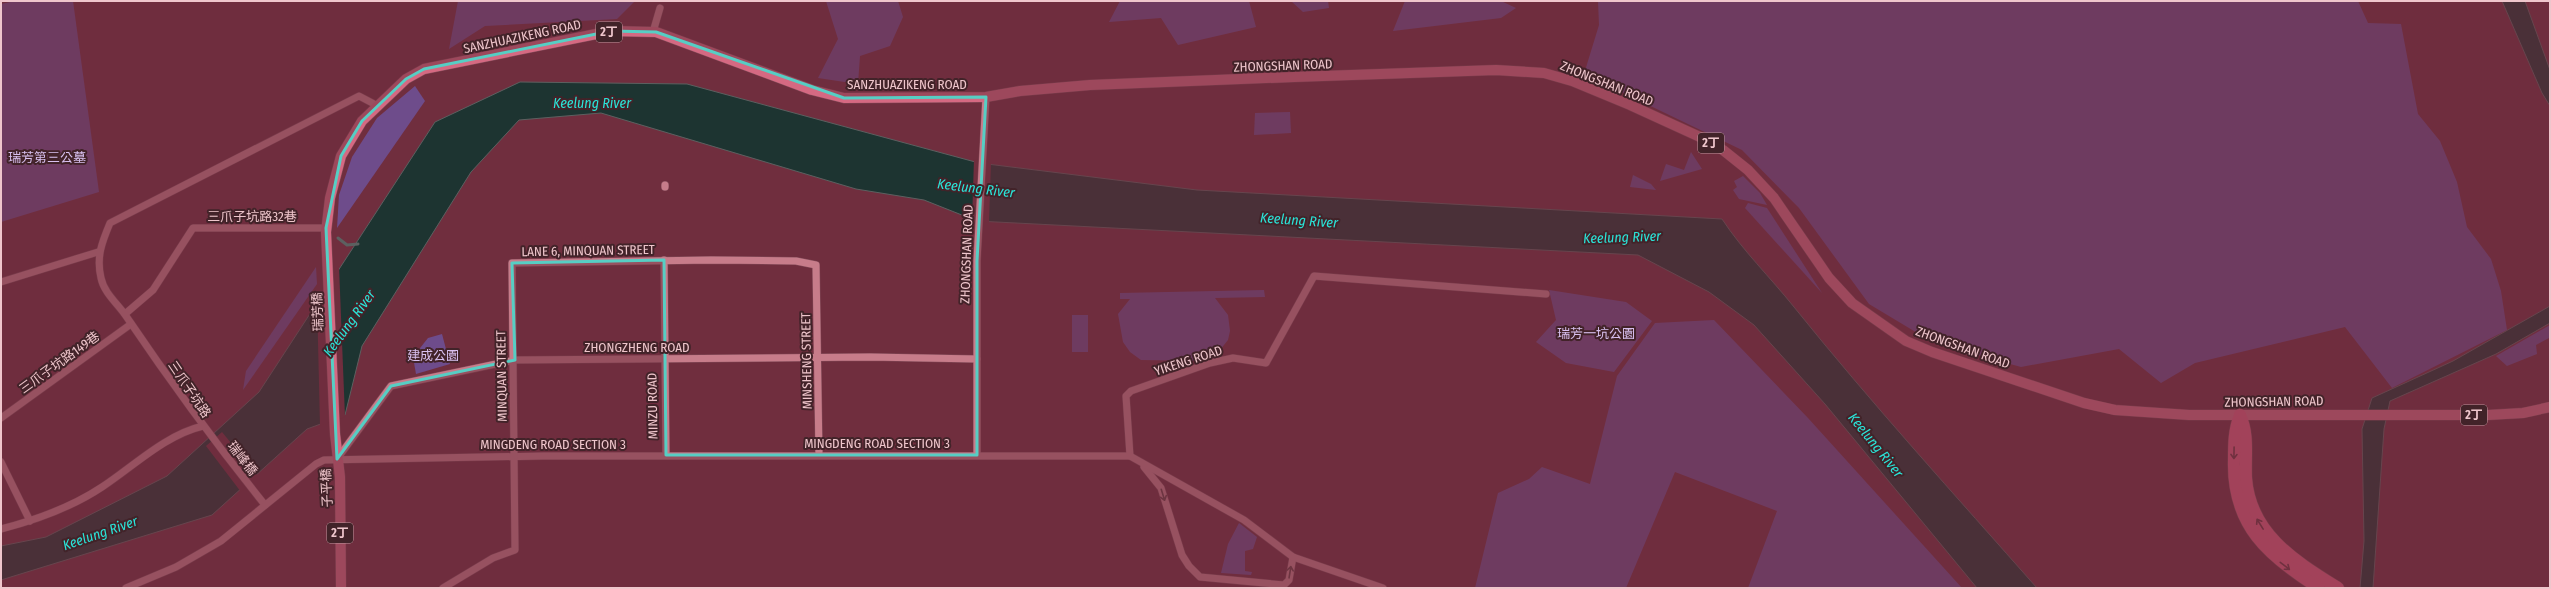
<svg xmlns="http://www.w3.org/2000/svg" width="2551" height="589" font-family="'Fira Sans Condensed','Noto Sans TC',sans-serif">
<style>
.green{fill:#6e4c8b}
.water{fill:#1d3431;stroke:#5c6060}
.pier{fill:#702e3e}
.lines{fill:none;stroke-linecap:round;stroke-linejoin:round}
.stream{stroke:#5c6060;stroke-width:3}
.minor-casing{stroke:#844c5a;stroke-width:8}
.major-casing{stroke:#844c5a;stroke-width:11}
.highway-casing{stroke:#844c5a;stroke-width:13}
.minor{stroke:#c77c8a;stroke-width:7}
.major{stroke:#d56982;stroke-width:10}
.highway{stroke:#df5c7c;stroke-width:12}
.oneway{stroke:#713442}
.oneway2{stroke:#6a3e46}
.marked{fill:none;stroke:#56cec4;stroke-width:3;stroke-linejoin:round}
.labels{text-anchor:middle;stroke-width:4;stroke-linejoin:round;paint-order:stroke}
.shield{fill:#422329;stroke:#bb959b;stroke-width:1}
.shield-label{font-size:12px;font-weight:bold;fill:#efc6cc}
.street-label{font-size:13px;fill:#efc6cc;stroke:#422329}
.park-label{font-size:13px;fill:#d8c0ef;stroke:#422329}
.water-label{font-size:14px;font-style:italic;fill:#2ae5d9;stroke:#422329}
</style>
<rect width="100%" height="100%" fill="#702e3e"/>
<g class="green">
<polygon points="15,1 73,1 99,192 1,222 1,4"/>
<polygon points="458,1 635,1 617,19 485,26 449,49"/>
<polygon points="826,1 898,1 903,17 890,46 860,56 858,84 818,78 838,39"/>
<polygon points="1120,1 1249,1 1256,27 1178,45 1161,18 1109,22"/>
<polygon points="1291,1 1328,1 1329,8 1303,12"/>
<polygon points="1405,1 1501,1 1516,8 1501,18 1393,31"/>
<polygon points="1598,1 2358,1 2368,23 2401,24 2418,114 2440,141 2457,182 2467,227 2491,259 2501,291 2507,330 2392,388 2345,327 2195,363 2161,383 2119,349 2021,367 1934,343 1869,304 1799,208 1742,150 1584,74 1599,25"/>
<polygon points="415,86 425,101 337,228 339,195 352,157 377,118"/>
<polygon points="1290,112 1291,133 1254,135 1255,113"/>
<polygon points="1691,152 1702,169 1660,181 1666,164 1684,170"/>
<polygon points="1633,175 1651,184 1656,190 1630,187"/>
<polygon points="1743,176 1760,193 1767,205 1739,199 1733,190 1737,187 1734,181"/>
<polygon points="1748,203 1767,208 1822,293 1745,208"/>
<polygon points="316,267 317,284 243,390 246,371"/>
<polygon points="1264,290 1265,297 1215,298 1228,315 1230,331 1228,340 1215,356 1202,361 1141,360 1130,352 1123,342 1118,314 1130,299 1120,299 1120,293"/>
<polygon points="1549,290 1626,302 1652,321 1614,372 1566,363 1536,342 1556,320"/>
<rect x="1072" y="315" width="16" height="37"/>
<polygon points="1714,320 1808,418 1962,588 1748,588 1777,511 1675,472 1626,588 1475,588 1498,493 1529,479 1542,467 1590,484 1617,376 1655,323"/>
<polygon points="2550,325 2550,340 2549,338 2536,345 2537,354 2507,366 2496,356"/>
<polygon points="442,334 450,364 416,374 413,357 428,338"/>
<polygon points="1239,523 1257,537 1253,549 1245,551 1245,571 1252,572 1251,575 1221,573 1228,544"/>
</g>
<g class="water">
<polygon points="2502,1 2525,1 2550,70 2550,106 2542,93"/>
<path d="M 520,82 L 687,84 L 979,163 L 1197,190 L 1722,219 C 1743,251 1770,277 1794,307 C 1872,404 1955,495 2037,588 L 1977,588 L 1825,404 L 1754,325 L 1709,292 L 1638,255 L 977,221 L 924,200 L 856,189 L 601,113 L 519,120 L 471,172 L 362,346 L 345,415 L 307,429 L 212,515 L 1,580 L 1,546 L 46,537 L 167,476 L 259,392 L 435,122 Z"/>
<polygon points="2550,306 2550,323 2496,354 2390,401 2384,429 2373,588 2360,588 2364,541 2362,429 2372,398 2453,361"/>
</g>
<g class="pier">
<polygon points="974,159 991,162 989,223 972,221"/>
<polygon points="339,266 345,417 320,426 317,299"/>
<polygon points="222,432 258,476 241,492 206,446"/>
</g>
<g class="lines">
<polyline class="stream" points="338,238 347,245 358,244"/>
<defs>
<g id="minor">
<polyline points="653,32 660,8"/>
<polyline points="665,185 665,187"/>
<polyline points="664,260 666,455"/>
<polyline points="1,282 98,252"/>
<polyline points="125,314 153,290 193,228 326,228"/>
<polyline points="1,418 131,324"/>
<polyline points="977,455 977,261 986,97"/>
<polyline points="1130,456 1126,396 1131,391 1210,363 1233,358 1266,363 1314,276 1546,294"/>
<polyline points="337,459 391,386 515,360 870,357 977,359"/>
<polyline points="1,462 30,521"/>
<polyline points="1144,467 1161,488 1182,555 1189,566 1200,577 1284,585 1289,580 1293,557"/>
<path d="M 265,505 C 216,444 170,381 126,316 C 118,304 104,293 101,278 C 96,257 102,242 110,223 L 359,96 L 378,106"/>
<path d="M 1,529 C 36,520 72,507 102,487 C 134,466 165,435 203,426"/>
<polyline points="126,588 176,567 221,541 316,464 324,460 543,456 1130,456 1244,520 1293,557 1383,588"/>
<polyline points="443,588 493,558 515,550 512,263 711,260 796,261 816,265 819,455"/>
</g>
<polyline id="major" points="341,588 340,477 335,434 326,232 330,198 341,156 362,121 406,79 424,69 611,31 656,32 812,90 844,98 986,97 1020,91 1090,85 1294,77 1496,70 1544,73 1572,81 1630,105 1700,137 1723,150 1748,170 1774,198 1829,278 1852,303 1906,341 1932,352 2084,403 2115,410 2189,415 2488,415 2523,413 2550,407"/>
<g id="highway">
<path d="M 2240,415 C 2249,435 2245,455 2246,478 C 2250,534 2295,561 2338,588"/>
<path d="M 2240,415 C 2234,430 2234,444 2234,460 C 2232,525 2268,556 2319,588"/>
</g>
</defs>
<use href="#minor" class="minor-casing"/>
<use href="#major" class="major-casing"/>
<use href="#highway" class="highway-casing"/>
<use href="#minor" class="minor"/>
<use href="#major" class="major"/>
<use href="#highway" class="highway"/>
</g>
<defs><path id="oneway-shaft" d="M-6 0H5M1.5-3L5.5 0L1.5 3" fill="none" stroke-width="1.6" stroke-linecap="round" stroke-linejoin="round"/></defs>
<g class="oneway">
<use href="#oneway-shaft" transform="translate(2234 453) rotate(91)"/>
<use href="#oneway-shaft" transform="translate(2260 524) rotate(-122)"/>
<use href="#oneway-shaft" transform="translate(2285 566) rotate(38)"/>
</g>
<g class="oneway2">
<use href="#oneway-shaft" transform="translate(1163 495) rotate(73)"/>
<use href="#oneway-shaft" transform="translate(1290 572) rotate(-81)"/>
</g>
<path d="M0 0H2551V589H0ZM 611,31 L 656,32 L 844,98 L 986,97 L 977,261 L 977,455 L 666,455 L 664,260 L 512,263 L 515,360 L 391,386 L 337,459 L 326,228 L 341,156 L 362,121 L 406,79 L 424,69 Z" fill="#702e3e" fill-opacity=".55" fill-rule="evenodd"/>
<path class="marked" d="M 611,31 L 656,32 L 844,98 L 986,97 L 977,261 L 977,455 L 666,455 L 664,260 L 512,263 L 515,360 L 391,386 L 337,459 L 326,228 L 341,156 L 362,121 L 406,79 L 424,69 Z"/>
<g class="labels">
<g class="shield">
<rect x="596" y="22" width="26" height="20" rx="3"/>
<rect x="1698" y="133" width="26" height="20" rx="3"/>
<rect x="2461" y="405" width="26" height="20" rx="3"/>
<rect x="327" y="523" width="26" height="20" rx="3"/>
</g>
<g class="shield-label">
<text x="609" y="36">2丁</text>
<text x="1711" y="147">2丁</text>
<text x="2474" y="419">2丁</text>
<text x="340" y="537">2丁</text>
</g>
<g class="street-label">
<text transform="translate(522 36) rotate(-12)" y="5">SANZHUAZIKENG ROAD</text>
<text transform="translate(1283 65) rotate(-2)" y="5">ZHONGSHAN ROAD</text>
<text transform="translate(1607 83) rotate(22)" y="5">ZHONGSHAN ROAD</text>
<text x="907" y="89">SANZHUAZIKENG ROAD</text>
<text x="252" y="221">三爪子坑路32巷</text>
<text transform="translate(588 250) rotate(-1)" y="5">LANE 6, MINQUAN STREET</text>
<text transform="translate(966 254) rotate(-88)" y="5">ZHONGSHAN ROAD</text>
<text transform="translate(317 312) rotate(-92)" y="5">瑞芳橋</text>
<text x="637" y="352">ZHONGZHENG ROAD</text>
<text transform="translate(1963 347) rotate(20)" y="5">ZHONGSHAN ROAD</text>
<text transform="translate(1188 360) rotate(-18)" y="5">YIKENG ROAD</text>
<text transform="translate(806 361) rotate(-91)" y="5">MINSHENG STREET</text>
<text transform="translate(59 362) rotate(-36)" y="5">三爪子坑路149巷</text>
<text transform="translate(501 376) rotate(-91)" y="5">MINQUAN STREET</text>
<text transform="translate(190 389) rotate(56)" y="5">三爪子坑路</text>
<text transform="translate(2274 401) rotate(-1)" y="5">ZHONGSHAN ROAD</text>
<text transform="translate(652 406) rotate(-91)" y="5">MINZU ROAD</text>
<text x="877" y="448">MINGDENG ROAD SECTION 3</text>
<text x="553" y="449">MINGDENG ROAD SECTION 3</text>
<text transform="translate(243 458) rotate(52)" y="5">瑞峰橋</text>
<text transform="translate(326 488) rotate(-93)" y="5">子平橋</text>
</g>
<g class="park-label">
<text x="47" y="162">瑞芳第三公墓</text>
<text x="1596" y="338">瑞芳一坑公園</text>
<text x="433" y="360">建成公園</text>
</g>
<g class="water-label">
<text x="592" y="108">Keelung River</text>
<text transform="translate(976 188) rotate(7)" y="5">Keelung River</text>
<text transform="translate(1299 220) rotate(4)" y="5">Keelung River</text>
<text transform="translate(1622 237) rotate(-2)" y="5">Keelung River</text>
<text transform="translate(349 323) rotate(-54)" y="5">Keelung River</text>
<text transform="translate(1876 445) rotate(51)" y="5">Keelung River</text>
<text transform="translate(100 533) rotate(-19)" y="5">Keelung River</text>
</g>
</g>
<rect width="2551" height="589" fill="none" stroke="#efc6cc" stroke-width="4"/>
</svg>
